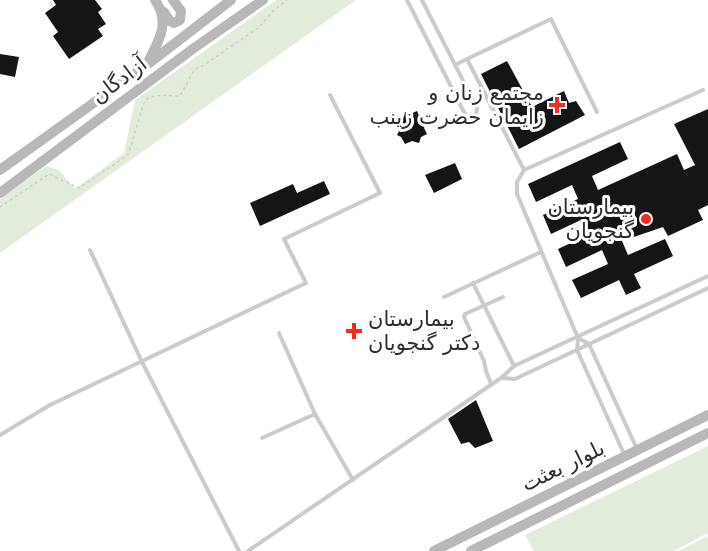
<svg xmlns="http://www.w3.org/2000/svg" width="708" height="551" font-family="'DejaVu Sans','Noto Sans Arabic',sans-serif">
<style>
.green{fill:#e1edda}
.building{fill:#151515}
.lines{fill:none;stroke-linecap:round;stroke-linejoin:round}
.path{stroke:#cbcbcb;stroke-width:1.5;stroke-dasharray:3 3;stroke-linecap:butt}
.lane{stroke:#cbcbcb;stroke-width:4}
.secondary{stroke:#b8b8b8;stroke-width:10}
.poi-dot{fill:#f62b1e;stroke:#fff;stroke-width:2}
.labels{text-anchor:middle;stroke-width:6;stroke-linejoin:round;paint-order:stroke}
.street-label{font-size:21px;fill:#2e2e2e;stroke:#fff}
.poi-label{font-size:21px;fill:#2e2e2e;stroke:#fff;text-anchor:end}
</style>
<rect width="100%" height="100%" fill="#fff"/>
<g class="green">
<polygon points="276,0 356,0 0,253 0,199 46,166 59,170 75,189 124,153 135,100"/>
<polygon points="708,446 708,533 674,551 534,551 525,535"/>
<polygon points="708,536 708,551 678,551"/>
</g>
<g class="building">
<polygon points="53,0 95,0 102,9 98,12 106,24 98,29 103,36 69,59 53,36 58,32 45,13 56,5"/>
<polygon points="0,54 19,57 15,77 0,74"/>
<polygon points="507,61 532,107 564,91 569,103 576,101 585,115 519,149 481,74"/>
<polygon points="708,109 708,205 698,210 703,220 668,236 663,227 622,241 628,255 665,239 673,256 634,274 641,288 626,295 619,280 581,298 572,280 608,264 602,250 566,267 558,249 588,235 581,220 551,234 543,215 578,199 572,185 536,202 528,184 620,142 628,159 592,176 598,190 677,154 684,170 695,165 674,124"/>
<polygon points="417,111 420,118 427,120 424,128 427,134 421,137 419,143 412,141 405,144 401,137 397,135 399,131 394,121 404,117 405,112 410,114"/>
<polygon points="455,163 462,179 434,193 425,175"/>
<polygon points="324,181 330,194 260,226 250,203 293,184 297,193"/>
<polygon points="476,400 493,441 475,448 469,442 461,444 448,419"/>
</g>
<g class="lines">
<path class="path" d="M 0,207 L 49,174 L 79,188 L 128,155 L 145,100 C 156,93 167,96 180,96 L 194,70 L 204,65 L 258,28 L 273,11 L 287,0"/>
<g class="lane">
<polyline points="407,0 467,118 474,118 476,115 477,108 422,0"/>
<polyline points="467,59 551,19 597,112"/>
<polyline points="455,65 467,59 524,170"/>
<polyline points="90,250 142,362 239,551"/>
<polyline points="473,283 514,366"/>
<polyline points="444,297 541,252"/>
<polyline points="279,333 315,414 353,480"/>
<polyline points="578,338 589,344 637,449"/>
<polyline points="502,378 515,379 708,288"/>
<polyline points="491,384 486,371 484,361 464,317 465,314 503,297"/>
<polyline points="0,435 50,405 306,283 284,239 380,193 330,95"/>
<polyline points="262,438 315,414"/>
<polyline points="625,456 577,350 578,338 517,194 517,182 524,170 703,90"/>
<polyline points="248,551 501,378 514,366 708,276"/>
</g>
<g class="secondary">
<polyline points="164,12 170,21 174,23 180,20 181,11 173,0"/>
<path d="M 149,60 C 160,39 170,22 155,0"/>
<polyline points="0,170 148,64 231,0"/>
<polyline points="0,193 194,48 263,0"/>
<polyline points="434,551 708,415"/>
<polyline points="471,551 708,433"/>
</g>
</g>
<g class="poi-dot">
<path d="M554 96h6v6h6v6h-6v6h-6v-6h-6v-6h6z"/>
<circle cx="646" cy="219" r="6"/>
<path d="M351 322h6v6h6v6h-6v6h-6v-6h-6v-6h6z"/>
</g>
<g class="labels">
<g class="street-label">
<text transform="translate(119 80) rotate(-37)" y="7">آزادگان</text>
<text transform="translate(563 466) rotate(-26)" y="7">بلوار بعثت</text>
</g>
<g class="poi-label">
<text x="544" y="100">مجتمع زنان و<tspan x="544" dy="24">زایمان حضرت زینب</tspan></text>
<text x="634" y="214">بیمارستان<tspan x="634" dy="24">گنجویان</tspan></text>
<text x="368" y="326" text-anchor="start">بیمارستان<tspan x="368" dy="24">دکتر گنجویان</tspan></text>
</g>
</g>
</svg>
